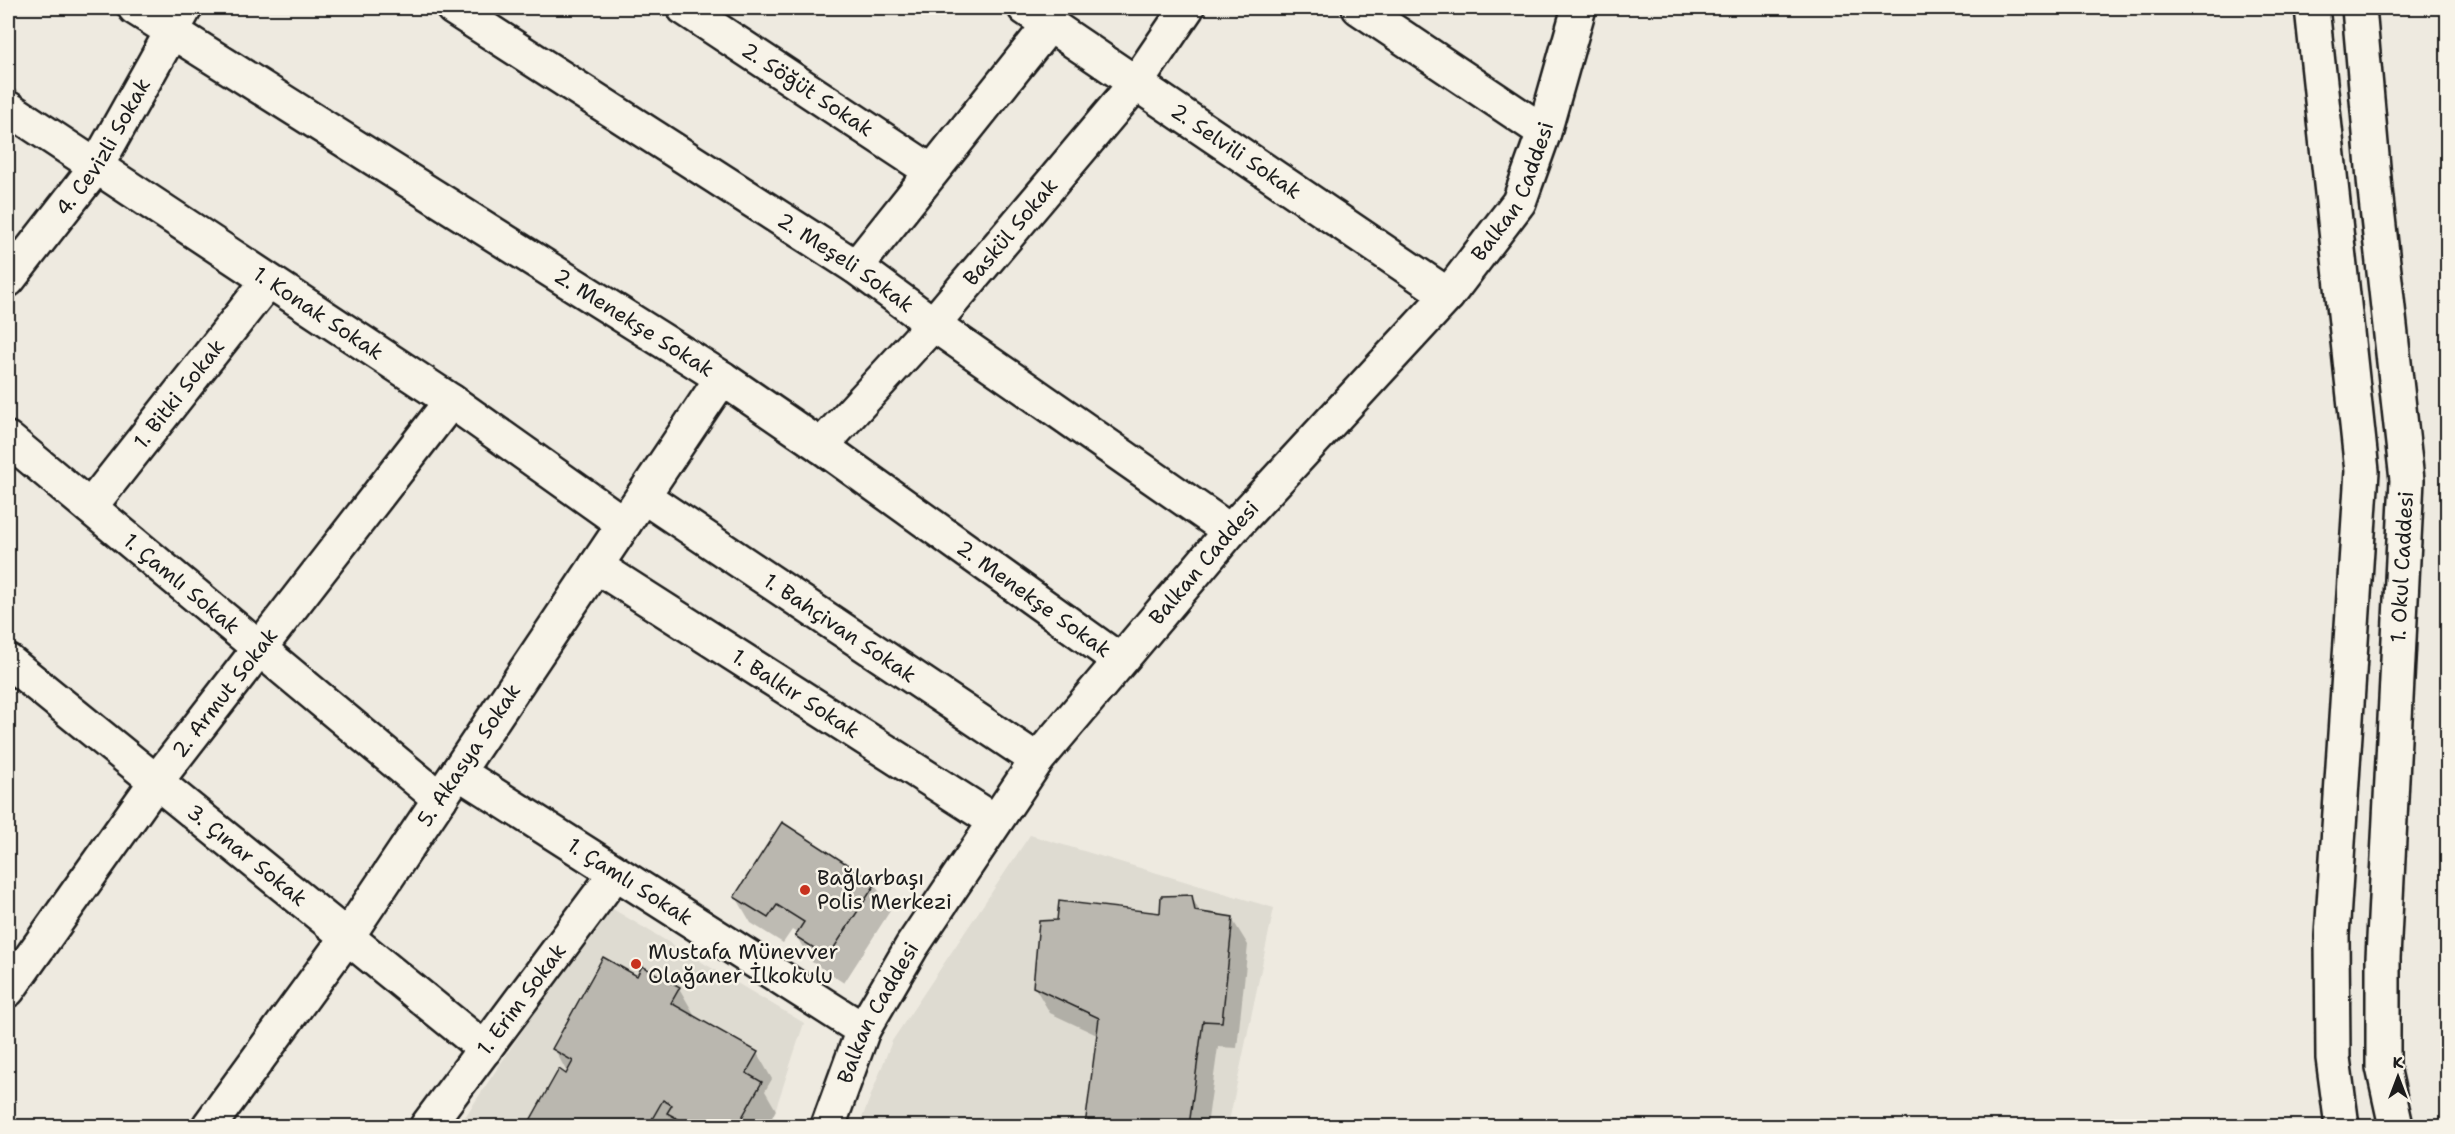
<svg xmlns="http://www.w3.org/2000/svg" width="2455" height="1134" font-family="'Shantell Sans',sans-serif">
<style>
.built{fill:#dedbd1}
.shadow{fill:#0003}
.building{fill:#bab7af;stroke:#1c1c1c;stroke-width:1.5}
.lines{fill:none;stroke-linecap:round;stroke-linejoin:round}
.minor-casing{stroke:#1c1c1c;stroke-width:38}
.major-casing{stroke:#1c1c1c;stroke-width:38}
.minor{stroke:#f7f3e8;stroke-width:33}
.major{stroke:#f7f3e8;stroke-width:33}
.poi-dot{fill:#c8321e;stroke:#f7f3e8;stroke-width:2}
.labels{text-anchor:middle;stroke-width:5;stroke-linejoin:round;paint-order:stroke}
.street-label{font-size:21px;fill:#1c1c1c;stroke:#f7f3e8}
.poi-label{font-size:21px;fill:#1c1c1c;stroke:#f7f3e8;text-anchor:start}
</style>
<rect width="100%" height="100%" fill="#eeeae0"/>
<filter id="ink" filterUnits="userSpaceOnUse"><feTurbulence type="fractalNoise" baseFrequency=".0167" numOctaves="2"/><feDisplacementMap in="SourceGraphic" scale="12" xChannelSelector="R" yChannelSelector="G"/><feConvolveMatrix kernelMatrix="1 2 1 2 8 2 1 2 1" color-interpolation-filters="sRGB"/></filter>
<g filter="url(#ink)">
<g class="built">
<polygon points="1030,835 1274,908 1228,1126 859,1126 892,1041"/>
<polygon points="606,905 804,1023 770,1126 459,1126"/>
</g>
<g class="shadow">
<polygon points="875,884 890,911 844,983 812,962 796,936 798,934 792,930 783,943 751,923 736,897"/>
<polygon points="1191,896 1201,914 1232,919 1248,945 1237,1048 1218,1047 1207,1126 1086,1126 1099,1036 1050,1013 1034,986"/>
<polygon points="638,978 679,988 694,1014 693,1017 757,1053 772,1079 765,1091 776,1110 767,1126 529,1126 559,1071 570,1078 554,1048"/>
</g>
<g class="building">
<polygon points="782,822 876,883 828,957 795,936 804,922 777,905 768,918 734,897"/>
<polygon points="1192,895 1195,911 1233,917 1222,1022 1203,1021 1189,1126 1085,1126 1099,1018 1033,987 1039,921 1057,920 1059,901 1160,913 1161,896"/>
<polygon points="603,957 637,976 642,966 680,987 671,1003 758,1052 746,1073 762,1082 737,1126 691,1126 667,1113 672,1105 663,1100 648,1126 527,1126 559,1069 566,1074 573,1061 552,1049"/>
</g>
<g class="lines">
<defs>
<g id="minor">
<path id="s1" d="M 135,8 L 722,378 L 821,446 L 1119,660"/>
<path id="s2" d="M 453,8 L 856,267 L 933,324 L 1230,531"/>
<path id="s3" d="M 684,8 L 931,171"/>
<path id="s4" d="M 1025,8 L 1448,295"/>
<polyline points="1359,8 1544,132"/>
<path id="s5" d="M 8,108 L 451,401 L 624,524"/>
<polyline points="856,267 1050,24"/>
<path id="s6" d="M 8,280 L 96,167 L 185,8"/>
<path id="s7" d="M 8,439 L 440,799"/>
<path id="s8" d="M 821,446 L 933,324 L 1136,83 L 1187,8"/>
<path id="s9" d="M 643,496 L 1037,760"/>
<path id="s10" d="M 90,507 L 268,281"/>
<path id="s11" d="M 596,566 L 995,821"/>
<path id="s12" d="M 8,661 L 485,1049"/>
<path id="s13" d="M 458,772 L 863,1030"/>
<path id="s14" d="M 8,990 L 155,783 L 451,401"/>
<path id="s15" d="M 209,1126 L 347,937 L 722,378"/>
<path id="s16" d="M 427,1126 L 615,874"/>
<path id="s17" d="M 828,1126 L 863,1030 L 912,946 L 1037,760 L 1230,531 L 1448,295 L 1519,202 L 1544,132 L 1579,8"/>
</g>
<g id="major">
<polyline points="2312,8 2362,471 2332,936 2333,1058 2342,1126"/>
<polyline points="2359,8 2375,190 2407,480 2383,958 2383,1067 2396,1126"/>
</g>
</defs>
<use href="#minor" class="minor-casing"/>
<use href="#major" class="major-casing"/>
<use href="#minor" class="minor"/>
<use href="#major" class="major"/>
</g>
</g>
<g class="poi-dot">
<circle cx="805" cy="890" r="6"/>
<circle cx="636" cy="964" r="6"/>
</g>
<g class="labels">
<g class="street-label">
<text dy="7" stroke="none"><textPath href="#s3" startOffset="148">2. Söğüt Sokak</textPath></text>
<text dy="7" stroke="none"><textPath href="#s6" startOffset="164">4. Cevizli Sokak</textPath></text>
<text dy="7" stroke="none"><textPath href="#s4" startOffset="255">2. Selvili Sokak</textPath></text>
<text dy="7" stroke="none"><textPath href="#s17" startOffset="1168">Balkan Caddesi</textPath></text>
<text dy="7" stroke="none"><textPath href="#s8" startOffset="286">Baskül Sokak</textPath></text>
<text dy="7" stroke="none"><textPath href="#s2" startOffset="468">2. Meşeli Sokak</textPath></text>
<text dy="7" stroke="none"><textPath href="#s5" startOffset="372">1. Konak Sokak</textPath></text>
<text dy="7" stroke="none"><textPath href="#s1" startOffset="590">2. Menekşe Sokak</textPath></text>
<text dy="7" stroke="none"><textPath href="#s10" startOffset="144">1. Bitki Sokak</textPath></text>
<text dy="7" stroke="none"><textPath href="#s17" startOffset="682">Balkan Caddesi</textPath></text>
<text transform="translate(2402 567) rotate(-87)" y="7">1. Okul Caddesi</text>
<text dy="7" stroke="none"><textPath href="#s7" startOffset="226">1. Çamlı Sokak</textPath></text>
<text dy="7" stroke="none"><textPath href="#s1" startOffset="1076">2. Menekşe Sokak</textPath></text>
<text dy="7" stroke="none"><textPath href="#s9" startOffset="237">1. Bahçivan Sokak</textPath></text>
<text dy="7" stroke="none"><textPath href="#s14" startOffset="368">2. Armut Sokak</textPath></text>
<text dy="7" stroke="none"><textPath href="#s11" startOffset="237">1. Balkır Sokak</textPath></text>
<text dy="7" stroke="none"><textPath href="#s15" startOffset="453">5. Akasya Sokak</textPath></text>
<text dy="7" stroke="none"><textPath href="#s12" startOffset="308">3. Çınar Sokak</textPath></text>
<text dy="7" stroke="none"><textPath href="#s13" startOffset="204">1. Çamlı Sokak</textPath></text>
<text dy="7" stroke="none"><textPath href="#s16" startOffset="158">1. Erim Sokak</textPath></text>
<text dy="7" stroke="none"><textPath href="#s17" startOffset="124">Balkan Caddesi</textPath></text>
</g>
<g class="poi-label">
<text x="817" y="885">Bağlarbaşı<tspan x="817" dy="24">Polis Merkezi</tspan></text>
<text x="648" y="959">Mustafa Münevver<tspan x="648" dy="24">Olağaner İlkokulu</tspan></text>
</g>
</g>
<rect width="2455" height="1134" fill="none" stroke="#f7f3e8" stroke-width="30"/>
<rect x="15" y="15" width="2425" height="1104" fill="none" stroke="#1c1c1c" stroke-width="2" filter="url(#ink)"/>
<g transform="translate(2398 1077)" stroke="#f7f3e8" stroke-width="4.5" paint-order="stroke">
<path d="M0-4.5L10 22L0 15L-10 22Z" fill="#1c1c1c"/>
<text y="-9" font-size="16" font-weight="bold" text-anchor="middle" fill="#1c1c1c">K</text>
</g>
</svg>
